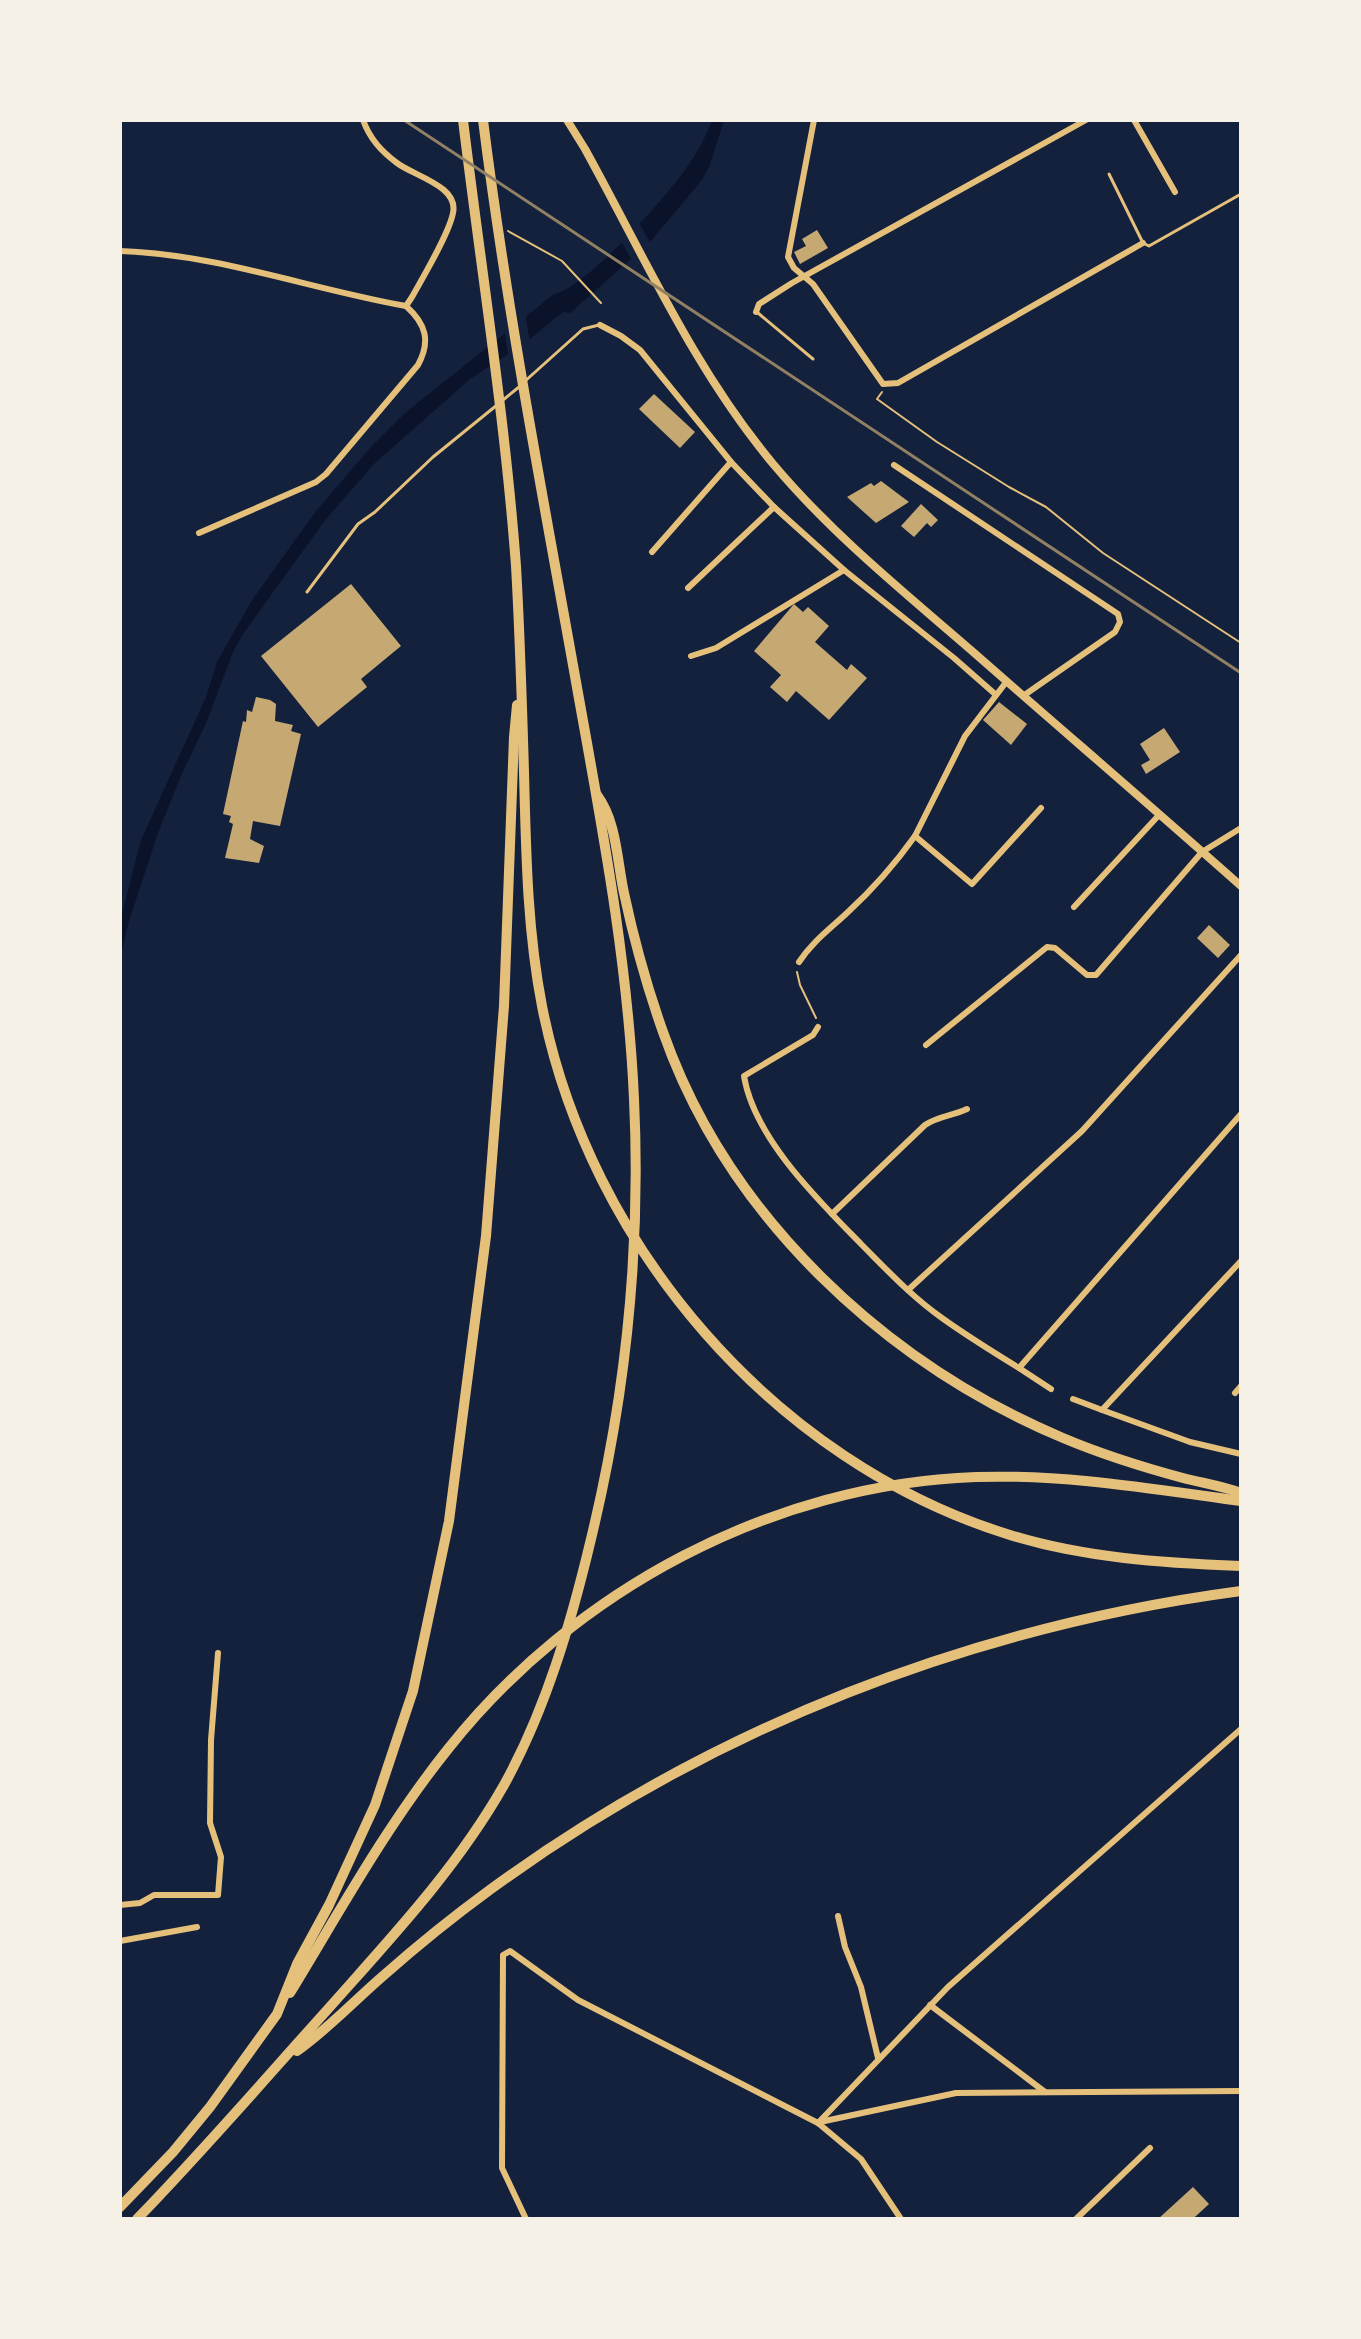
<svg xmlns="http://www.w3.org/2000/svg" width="1361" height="2339" font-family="'Fira Sans',sans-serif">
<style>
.water{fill:#0b132b}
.pier{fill:#14213d}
.building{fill:#c6a872}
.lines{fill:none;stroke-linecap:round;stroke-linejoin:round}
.path{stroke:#e5c07b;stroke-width:2}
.service{stroke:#e5c07b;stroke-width:3}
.minor{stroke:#e5c07b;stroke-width:6}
.secondary{stroke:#e5c07b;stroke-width:8}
.motorway{stroke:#e5c07b;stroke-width:10}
.rail{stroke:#918062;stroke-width:3}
</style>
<rect width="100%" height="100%" fill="#14213d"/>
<path class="water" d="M 712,120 L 724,120 L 710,165 L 702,180 L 650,242 L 570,313 L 563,312 L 525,343 L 470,379 L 375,463 L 326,519 L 243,634 L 233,652 L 207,721 L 181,776 L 158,833 L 129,921 L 120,958 L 120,921 L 141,840 L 206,697 L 217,662 L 252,600 L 316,511 L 370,448 L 405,413 L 554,294 C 585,289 665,198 685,170 C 696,155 706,137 712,120 Z"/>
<g class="pier">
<polygon points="637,219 652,246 633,262 619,237"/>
<polygon points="525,312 530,344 509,359 504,329"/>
</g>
<g class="building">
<polygon points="817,230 828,248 800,264 794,252 806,246 802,239"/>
<polygon points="654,394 695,432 680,448 639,409"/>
<polygon points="881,481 909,502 876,523 847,497 871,483 874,486"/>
<polygon points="921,504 938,520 931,527 927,523 914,537 901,526"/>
<polygon points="351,584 401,646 361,679 367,687 318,727 261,656"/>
<polygon points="794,604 803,612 808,607 829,626 815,642 847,670 851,664 867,678 829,720 796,691 787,702 770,687 781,675 754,651"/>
<polygon points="256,697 270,700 276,704 275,721 293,725 291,731 301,734 280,826 253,821 250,839 264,846 259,863 225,858 233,824 229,822 231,816 223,814 243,721 246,722 247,710 252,712"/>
<polygon points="999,702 1027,724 1011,745 983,720"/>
<polygon points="1164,728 1180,752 1146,774 1141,765 1150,760 1140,744"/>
<polygon points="1209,925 1230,945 1218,958 1197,938"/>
<polygon points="1193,2187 1209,2204 1196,2216 1192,2219 1158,2219"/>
</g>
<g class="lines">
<g class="path">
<polyline points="508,231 562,261 601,303"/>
<polyline points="882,392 877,399 937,442 1009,487 1046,507 1103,553 1241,643"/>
<polyline points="797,972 800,985 816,1018"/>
</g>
<g class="service">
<polyline points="1109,174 1143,243 1149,246 1241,194"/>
<polyline points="758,313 813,359"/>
<polyline points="524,382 583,329 599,325"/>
<polyline points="503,400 519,387"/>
<polyline points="307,592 358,524 375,512 433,457 497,405"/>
</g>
<g class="minor">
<path d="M 363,120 C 370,139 381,151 397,163 C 414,176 459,186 453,213 C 449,234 423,277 412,297 L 406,306"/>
<polyline points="814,120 788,257 794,268 813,284 883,384 898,383 1143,243"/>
<polyline points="1134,120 1175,192"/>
<path d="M 120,251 C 217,254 310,289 406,306 C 426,324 431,341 418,365 L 326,474 L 316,482 L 199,533"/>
<polyline points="756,312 759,304 792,283 1086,120"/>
<polyline points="600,325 621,336 640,350 731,462 774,507 844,570"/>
<polyline points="894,465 1118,614 1120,622 1115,632 1023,696"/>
<polyline points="652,552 731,462"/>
<polyline points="688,588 774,507"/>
<polyline points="691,656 716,648 844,570 954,658 995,694"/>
<polyline points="915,836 972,884 1041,808"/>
<polyline points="1074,907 1159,815"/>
<path d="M 799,962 C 812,942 830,929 848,912 C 873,889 895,864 915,836 L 965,736 L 1007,681"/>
<path d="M 818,1027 L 813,1035 L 744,1076 C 754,1138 819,1201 861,1244 C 887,1270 912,1297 942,1318 C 967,1336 993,1352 1019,1368"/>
<polyline points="926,1045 1047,947 1055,948 1087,975 1096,975 1202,852 1241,828"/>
<path d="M 832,1214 L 925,1125 C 938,1116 952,1116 967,1109"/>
<polyline points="1241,1261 1102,1410 1190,1442 1241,1454"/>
<polyline points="908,1290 1082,1131 1241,955"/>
<polyline points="1051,1389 1019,1368 1241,1114"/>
<polyline points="1235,1393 1241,1386"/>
<polyline points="1073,1399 1102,1410"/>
<polyline points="120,1905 140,1903 154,1895 218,1895 221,1857 210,1823 211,1740 218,1653"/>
<polyline points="838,1916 845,1947 861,1987 878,2058"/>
<polyline points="120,1941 197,1927"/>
<polyline points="930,2005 1045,2092"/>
<polyline points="820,2122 956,2093 1241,2091"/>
<polyline points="818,2123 948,1987 1241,1729"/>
<polyline points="526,2219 502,2168 503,1955 510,1951 578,2000 818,2123 861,2159 901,2219"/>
<polyline points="1076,2219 1150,2148"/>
</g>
<path class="secondary" d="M 567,120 L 585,149 C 644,256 695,371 774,465 C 832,534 904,592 972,651 C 1062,730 1152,807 1241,886"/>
<g class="motorway">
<path d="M 463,120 C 481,269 505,417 516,566 C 520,635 522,704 524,772 C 526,850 527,929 542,1006 C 589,1246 774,1462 1010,1535 C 1084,1558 1163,1563 1241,1566"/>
<path d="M 597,795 C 617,822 617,861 624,893 C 634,940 647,987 663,1032 C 728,1217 885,1363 1063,1438 C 1101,1454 1142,1467 1183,1478 C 1202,1483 1222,1486 1241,1493"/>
<path d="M 290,1993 C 340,1911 387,1825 448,1749 C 574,1590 772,1484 976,1477 C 1066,1474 1152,1489 1241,1501"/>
<path d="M 297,2051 C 328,2029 354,2001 383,1976 C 418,1945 454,1916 491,1889 C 713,1727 970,1627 1241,1591"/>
<polyline points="120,2207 173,2152 210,2107 277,2014 297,1964 329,1905 375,1805 413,1691 449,1521 486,1236 504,1006 514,737 517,705"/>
<path d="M 137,2219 C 203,2151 265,2079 328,2009 C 391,1938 457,1868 504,1785 C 546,1709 571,1623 591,1539 C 626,1395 641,1246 634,1099 C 628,962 602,827 578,693 C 544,502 507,312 483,120"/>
</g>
<polyline class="rail" points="404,120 1241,673"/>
</g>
<rect width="1361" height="2339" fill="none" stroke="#f6f1e7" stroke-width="244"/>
</svg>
